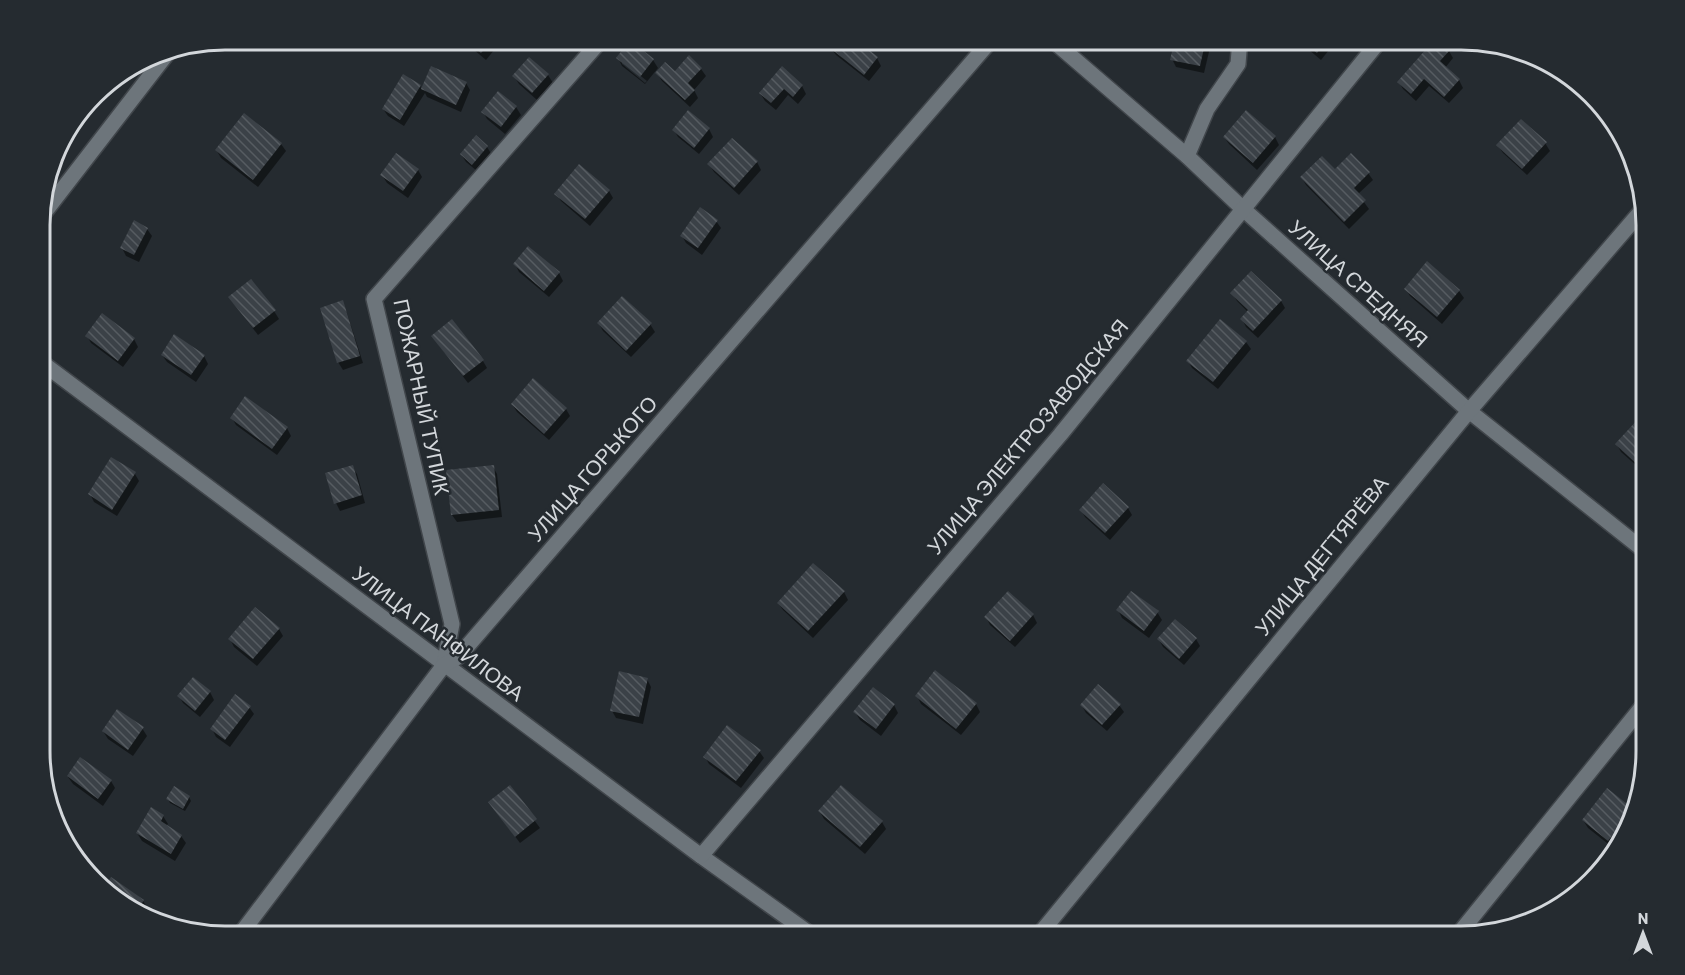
<svg xmlns="http://www.w3.org/2000/svg" width="1685" height="975" font-family="Barlow,sans-serif">
<style>
.shadow{fill:#0007;fill-rule:evenodd}
.building{fill:url(#building-back-hatch)}
.lines{fill:none;stroke-linecap:round;stroke-linejoin:round}
.minor-casing{stroke:#41464b;stroke-width:18}
.minor{stroke:#6d757b;stroke-width:15}
.labels{text-anchor:middle;stroke-width:5;stroke-linejoin:round;paint-order:stroke}
.street-label{font-size:21px;fill:#d3d7db;stroke:#252b30}
.rim{fill:none;stroke:#d3d7db;stroke-width:3}
</style>
<defs>
<pattern id="building-back-hatch" width="6" height="6" patternUnits="userSpaceOnUse" patternTransform="scale(1.5)"><rect width="6" height="6" fill="#3b4147"/><path d="M-1 5l2 2M0 0l6 6M5-1l2 2" fill="none" stroke="#565c61"/></pattern>
</defs>
<rect width="100%" height="100%" fill="#252b30"/>
<g class="shadow">
<polygon points="461,39 503,39 486,60"/>
<polygon points="1176,39 1212,39 1204,73 1176,67 1172,59"/>
<polygon points="1296,39 1336,39 1337,40 1321,60"/>
<path d="M 630,42 L 653,60 L 658,68 L 645,84 L 622,66 L 618,58 ZM 622,61 L 647,81 L 645,83 L 622,64 Z"/>
<polygon points="831,48 877,58 881,66 869,81 836,55"/>
<polygon points="1449,51 1453,58 1445,68 1459,80 1463,88 1449,103 1429,86 1416,101 1403,89 1399,82"/>
<polygon points="689,57 701,69 706,76 694,90 698,98 690,107 662,81 657,73 675,73"/>
<polygon points="530,59 548,75 553,83 537,100 519,84 514,76"/>
<polygon points="432,68 466,83 470,90 461,112 427,97 425,93 404,126 388,116 383,109 420,86 422,90"/>
<polygon points="782,68 802,86 806,94 798,104 788,95 776,110 765,101 760,93"/>
<polygon points="516,107 521,115 505,134 487,119 483,112"/>
<polygon points="688,112 709,129 713,137 699,154 678,137 674,130"/>
<polygon points="1224,137 1275,137 1279,145 1257,170 1229,144"/>
<polygon points="476,138 487,147 492,155 477,171 466,162 461,154"/>
<polygon points="1545,143 1550,151 1527,175 1503,153 1498,146"/>
<polygon points="281,144 286,151 258,187 221,158 217,151"/>
<polygon points="757,162 761,170 739,195 714,172 709,164"/>
<polygon points="418,170 422,177 408,198 387,183 382,175"/>
<polygon points="1335,171 1368,173 1373,180 1358,194 1369,209 1349,229 1306,185 1302,178"/>
<polygon points="609,191 613,198 590,226 561,201 556,194"/>
<polygon points="716,221 721,228 702,255 686,243 682,236"/>
<polygon points="147,229 152,236 139,262 126,256 122,248"/>
<polygon points="515,264 559,273 563,281 549,297 519,272"/>
<polygon points="1406,289 1459,291 1464,298 1442,324 1410,296"/>
<polygon points="1232,293 1281,301 1285,308 1258,338 1246,327 1242,319 1248,312 1237,301"/>
<polygon points="342,302 346,310 363,363 343,370 338,362"/>
<polygon points="235,305 274,311 279,319 258,335"/>
<polygon points="599,324 650,324 655,332 631,357 603,331"/>
<polygon points="87,336 134,339 138,347 123,367 91,343"/>
<polygon points="1246,342 1251,349 1218,389 1192,368 1188,361"/>
<polygon points="438,344 483,361 487,368 468,383"/>
<polygon points="162,355 204,356 208,364 196,382 167,362"/>
<polygon points="512,404 566,409 570,416 549,440 517,412"/>
<polygon points="232,418 287,428 291,436 277,455 236,425"/>
<polygon points="1646,426 1646,474 1621,452 1617,445"/>
<polygon points="352,467 357,474 365,503 340,511 336,503"/>
<polygon points="493,467 497,474 502,517 457,522 452,515"/>
<polygon points="135,474 139,481 117,516 94,502 90,494"/>
<polygon points="41,482 44,484 49,492 41,506"/>
<polygon points="1128,508 1132,515 1110,540 1085,517 1081,510"/>
<polygon points="844,592 848,600 813,638 783,610 778,603"/>
<polygon points="1008,593 1033,615 1037,623 1015,647 990,625 986,617"/>
<polygon points="1118,610 1157,612 1162,620 1149,638 1122,618"/>
<polygon points="279,629 283,636 257,666 234,647 230,639"/>
<polygon points="1196,639 1200,646 1184,665 1163,647 1159,640"/>
<polygon points="193,679 210,692 214,700 200,717 183,703 179,696"/>
<polygon points="647,679 651,687 643,724 616,718 612,711"/>
<polygon points="917,696 976,704 980,712 961,735 921,704"/>
<polygon points="894,705 898,713 881,736 860,720 855,712"/>
<polygon points="1119,705 1124,712 1107,731 1086,713 1082,706"/>
<polygon points="249,707 254,714 230,747 216,737 212,729"/>
<polygon points="142,728 147,736 133,756 108,739 103,731"/>
<polygon points="759,751 764,758 741,788 709,764 705,757"/>
<polygon points="68,777 111,781 115,788 103,806 73,784"/>
<polygon points="510,787 540,828 520,843 490,803"/>
<polygon points="189,797 191,801 185,811 170,803 168,799"/>
<polygon points="1631,809 1624,833 1612,847 1588,828 1583,820"/>
<polygon points="820,812 882,822 886,829 865,854 824,819"/>
<polygon points="163,816 168,824 166,826 181,836 186,843 175,861 142,841 137,833"/>
<polygon points="112,880 143,901 148,909 144,914 132,911 106,887"/>
</g>
<g class="building">
<polygon points="464,39 493,39 481,53"/>
<polygon points="836,39 855,39 878,57 864,75 830,48"/>
<polygon points="1175,39 1206,39 1200,66 1170,60"/>
<polygon points="1299,39 1328,39 1317,53"/>
<polygon points="1435,39 1438,39 1450,50 1440,61 1460,79 1444,97 1424,79 1411,94 1397,82"/>
<polygon points="630,40 654,59 640,77 616,58"/>
<polygon points="689,55 702,68 688,83 695,90 685,100 655,73 665,62 675,71"/>
<polygon points="529,57 549,74 532,93 512,76"/>
<polygon points="431,66 467,82 456,105 421,89"/>
<polygon points="782,66 803,85 793,97 784,89 771,103 759,93"/>
<polygon points="403,74 421,85 400,120 382,109"/>
<polygon points="498,91 517,106 501,127 481,112"/>
<polygon points="688,110 710,128 694,148 672,130"/>
<polygon points="1246,110 1276,136 1253,163 1223,137"/>
<polygon points="244,113 282,143 253,180 215,150"/>
<polygon points="1521,119 1547,142 1522,169 1496,145"/>
<polygon points="476,135 488,146 472,165 460,154"/>
<polygon points="732,138 758,161 734,188 707,164"/>
<polygon points="396,153 419,169 403,191 380,175"/>
<polygon points="1351,153 1370,172 1354,188 1366,200 1344,222 1300,177 1322,156 1335,169"/>
<polygon points="579,164 610,190 585,219 554,194"/>
<polygon points="700,207 718,220 698,248 680,236"/>
<polygon points="134,220 148,228 134,255 120,248"/>
<polygon points="528,246 560,272 544,291 513,264"/>
<polygon points="1427,261 1460,290 1437,317 1404,289"/>
<polygon points="1251,271 1282,300 1253,331 1240,319 1248,310 1230,293"/>
<polygon points="251,279 276,310 253,328 228,297"/>
<polygon points="622,296 652,323 626,351 597,323"/>
<polygon points="343,300 360,356 337,363 320,308"/>
<polygon points="102,313 135,338 118,361 85,336"/>
<polygon points="452,319 484,360 463,376 431,336"/>
<polygon points="1220,319 1247,341 1213,382 1186,361"/>
<polygon points="174,334 205,355 191,375 161,355"/>
<polygon points="533,378 567,408 544,434 511,404"/>
<polygon points="245,396 288,427 272,449 230,418"/>
<polygon points="1639,418 1646,424 1646,463 1641,468 1615,444"/>
<polygon points="111,457 136,472 112,510 88,494"/>
<polygon points="353,465 362,495 334,504 325,473"/>
<polygon points="494,465 499,510 451,515 446,470"/>
<polygon points="1103,483 1129,507 1105,533 1079,510"/>
<polygon points="813,563 845,591 808,631 777,603"/>
<polygon points="1008,591 1034,614 1010,641 984,617"/>
<polygon points="1131,591 1159,611 1144,631 1116,610"/>
<polygon points="255,607 280,628 253,659 228,639"/>
<polygon points="1175,619 1197,638 1179,659 1157,639"/>
<polygon points="935,670 977,703 956,729 915,696"/>
<polygon points="619,671 648,678 639,717 610,711"/>
<polygon points="193,677 211,691 195,711 177,696"/>
<polygon points="1098,684 1121,704 1102,725 1080,705"/>
<polygon points="873,687 895,704 876,729 853,712"/>
<polygon points="235,694 251,706 225,740 210,729"/>
<polygon points="117,709 144,727 128,750 102,731"/>
<polygon points="727,725 761,750 736,781 703,757"/>
<polygon points="80,757 112,780 98,799 67,776"/>
<polygon points="510,785 537,819 515,837 488,802"/>
<polygon points="841,785 883,821 860,847 818,811"/>
<polygon points="174,786 190,796 183,809 166,799"/>
<polygon points="1607,788 1632,808 1631,812 1608,841 1582,820"/>
<polygon points="151,807 164,815 161,821 182,835 171,854 136,833"/>
<polygon points="111,877 144,900 136,912 132,911 105,886"/>
</g>
<g class="lines">
<defs>
<g id="minor">
<polyline points="1051,39 1187,156 1242,208 1469,411 1646,552"/>
<polyline points="1187,156 1207,109 1238,64 1240,39"/>
<polyline points="41,217 170,50"/>
<polyline points="41,362 701,856 813,936"/>
<polyline points="444,665 452,624 374,299 602,39"/>
<polyline points="701,856 1060,435 1381,39"/>
<polyline points="239,936 444,665 458,657 992,39"/>
<polyline points="1038,936 1469,411 1644,208"/>
<polyline points="1457,936 1646,702"/>
</g>
</defs>
<use href="#minor" class="minor-casing"/>
<use href="#minor" class="minor"/>
</g>
<g class="labels">
<g class="street-label">
<text transform="translate(1358 284) rotate(42)" y="7">УЛИЦА СРЕДНЯЯ</text>
<text transform="translate(421 397) rotate(78)" y="7">ПОЖАРНЫЙ ТУПИК</text>
<text transform="translate(1028 437) rotate(-50)" y="7">УЛИЦА ЭЛЕКТРОЗАВОДСКАЯ</text>
<text transform="translate(593 469) rotate(-49)" y="7">УЛИЦА ГОРЬКОГО</text>
<text transform="translate(1322 556) rotate(-51)" y="7">УЛИЦА ДЕГТЯРЁВА</text>
<text transform="translate(438 634) rotate(37)" y="7">УЛИЦА ПАНФИЛОВА</text>
</g>
</g>
<path d="M0 0H1685V975H0ZM225 50H1461A175 175 0 0 1 1636 225V751A175 175 0 0 1 1461 926H225A175 175 0 0 1 50 751V225A175 175 0 0 1 225 50Z" fill="#252b30" fill-rule="evenodd"/>
<path class="rim" d="M225 50H1461A175 175 0 0 1 1636 225V751A175 175 0 0 1 1461 926H225A175 175 0 0 1 50 751V225A175 175 0 0 1 225 50Z"/>
<g transform="translate(1643 933)" stroke="#252b30" stroke-width="4.5" paint-order="stroke">
<path d="M0-4.5L10 22L0 15L-10 22Z" fill="#d3d7db"/>
<text y="-9" font-size="16" font-weight="bold" text-anchor="middle" fill="#d3d7db">N</text>
</g>
</svg>
